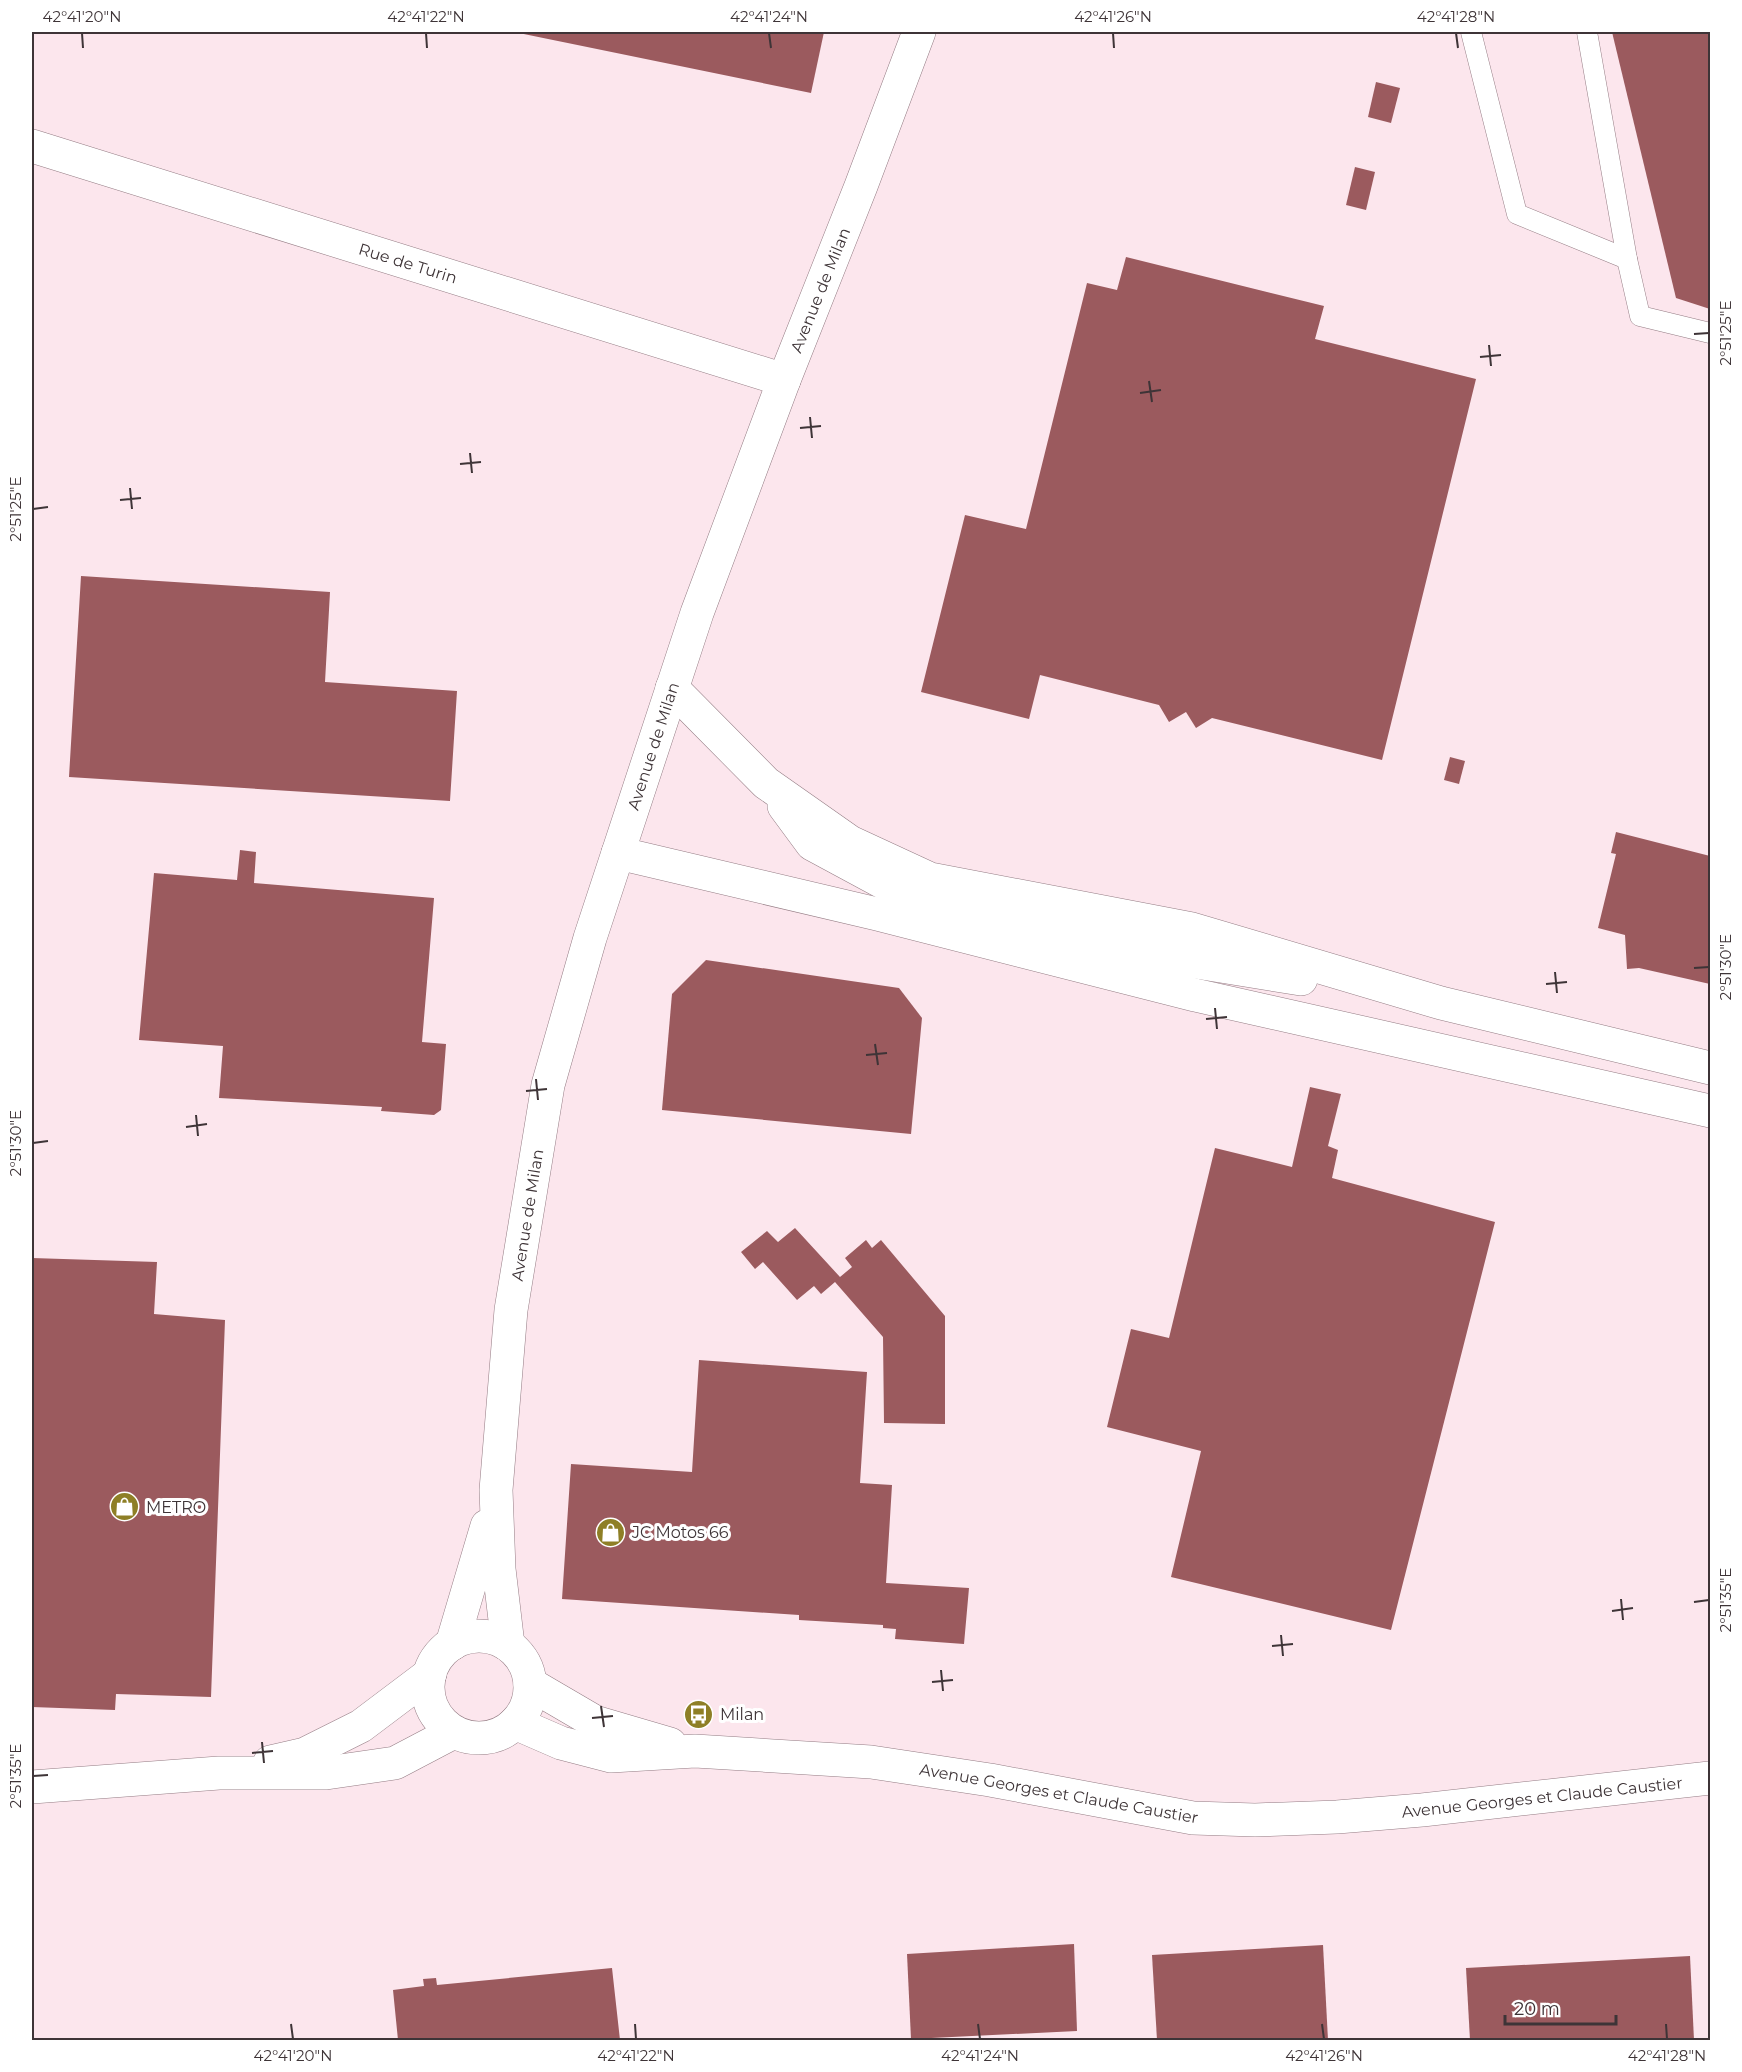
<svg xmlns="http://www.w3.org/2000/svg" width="1742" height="2072" font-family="Montserrat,sans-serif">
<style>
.built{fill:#fce6ed}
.building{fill:#9b5a5e}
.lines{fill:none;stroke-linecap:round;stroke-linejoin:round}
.service-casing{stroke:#947c84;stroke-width:21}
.minor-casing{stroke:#947c84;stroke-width:34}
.tertiary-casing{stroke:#947c84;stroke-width:34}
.service{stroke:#fff;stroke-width:20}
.minor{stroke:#fff;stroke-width:33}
.tertiary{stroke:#fff;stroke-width:33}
.ticks{fill:none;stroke:#3e3437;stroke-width:2}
.labels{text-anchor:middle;stroke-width:6;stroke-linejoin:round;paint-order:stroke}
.street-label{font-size:16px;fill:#3e3437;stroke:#fff}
.poi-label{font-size:16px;fill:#3e3437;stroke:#fff;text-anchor:start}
.neatline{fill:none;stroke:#3e3437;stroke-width:2}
.ticks-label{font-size:15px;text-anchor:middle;fill:#3e3437}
</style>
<rect width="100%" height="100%" fill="#fcf1f4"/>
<rect class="built" x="32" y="32" width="1678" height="2008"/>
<g class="building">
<polygon points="514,32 824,32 811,93"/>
<polygon points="1612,32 1710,32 1710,309 1676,298"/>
<polygon points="1376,82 1400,88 1391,123 1368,117"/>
<polygon points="1355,167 1375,172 1366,210 1346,205"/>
<polygon points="1126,257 1324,306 1315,339 1476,379 1382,760 1212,718 1196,728 1186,712 1169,722 1159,705 1040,675 1029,719 921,692 965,515 1026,529 1087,283 1117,290"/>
<polygon points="81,576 330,592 325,682 457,691 450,801 69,777"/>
<polygon points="1450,757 1465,761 1459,784 1444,780"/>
<polygon points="1616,832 1710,856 1710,984 1639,968 1627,969 1625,935 1598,928 1616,854 1611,853"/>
<polygon points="240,850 256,852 254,883 434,898 422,1042 446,1044 441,1110 434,1115 381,1111 382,1107 219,1098 223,1046 139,1040 154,873 237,880"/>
<polygon points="706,960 899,988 922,1018 911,1134 662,1110 672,994"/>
<polygon points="1310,1087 1341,1094 1328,1146 1338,1150 1332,1178 1495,1222 1391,1630 1171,1577 1201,1451 1107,1427 1131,1329 1169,1338 1215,1148 1292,1167"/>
<polygon points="795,1228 840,1277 852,1267 845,1258 866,1240 872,1248 881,1240 945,1316 945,1424 884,1423 883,1337 835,1282 821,1294 814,1286 797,1300 763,1262 755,1269 741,1252 767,1231 778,1242"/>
<polygon points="32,1258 157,1262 154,1314 225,1320 211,1697 116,1694 115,1710 32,1707"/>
<polygon points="699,1360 867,1372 860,1483 892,1485 886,1583 969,1588 964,1644 895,1639 896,1629 883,1628 883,1625 799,1620 799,1615 562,1599 571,1464 692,1472"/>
<polygon points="1074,1944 1077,2031 911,2039 907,1954"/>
<polygon points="1323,1945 1328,2040 1157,2040 1152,1955"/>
<polygon points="1690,1956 1694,2040 1470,2040 1466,1968"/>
<polygon points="612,1968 620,2040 398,2040 393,1990 424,1986 423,1979 436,1978 437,1985"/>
</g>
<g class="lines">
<defs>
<g id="service">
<polyline points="1471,32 1517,214 1627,259"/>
<polyline points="1587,32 1627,259 1640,316 1710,333"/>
</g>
<g id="minor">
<polyline points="32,146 784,380"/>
<polyline points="672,688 766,783 850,842 930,879 1192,929 1441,1003 1710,1068"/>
<polyline points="784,806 812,844 901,892 1190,961 1301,979"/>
<polyline points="618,853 877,914 1195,995 1710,1111"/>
<polyline points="452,1644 487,1526"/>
<polyline points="508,1645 499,1569 496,1490 511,1310 548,1085 590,938 697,613 784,380 861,186 919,32"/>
</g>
<g id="tertiary">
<circle cx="479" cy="1687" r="51"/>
<polyline points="530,1684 595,1722 670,1744"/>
<polyline points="515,1723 561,1743 611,1756 695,1751 871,1762 990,1780 1193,1818 1255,1820 1337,1817 1422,1810 1710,1778"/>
<polyline points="270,1762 305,1754 361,1726 430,1674"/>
<polyline points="32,1787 219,1773 326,1773 395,1763 454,1732"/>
</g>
</defs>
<use href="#service" class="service-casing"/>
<use href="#minor" class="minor-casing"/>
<use href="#tertiary" class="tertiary-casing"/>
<use href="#service" class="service"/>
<use href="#minor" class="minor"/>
<use href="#tertiary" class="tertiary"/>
</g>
<path class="ticks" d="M 82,33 L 83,48M 426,33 L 427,48M 769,33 L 771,48M 1113,33 L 1114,48M 1456,33 L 1458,48M 1694,334 L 1709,333M 1489,345 L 1491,366M 1480,357 L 1501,355M 1149,381 L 1152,402M 1140,393 L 1161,390M 810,417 L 812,438M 800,428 L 821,426M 470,453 L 472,473M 460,464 L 481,462M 130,488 L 132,509M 120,500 L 141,498M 33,509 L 48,507M 1694,968 L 1709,967M 1555,972 L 1557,993M 1546,984 L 1567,982M 1215,1008 L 1217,1029M 1206,1019 L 1227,1017M 875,1044 L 878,1065M 866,1055 L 887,1053M 536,1079 L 538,1100M 526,1091 L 547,1089M 196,1115 L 198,1136M 186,1127 L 207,1124M 33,1143 L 48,1141M 1621,1599 L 1623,1620M 1694,1602 L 1709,1600M 1612,1611 L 1633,1608M 1281,1635 L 1283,1656M 1272,1646 L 1293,1644M 941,1670 L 943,1691M 932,1682 L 953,1680M 601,1706 L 604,1727M 592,1718 L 613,1716M 262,1742 L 264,1763M 252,1753 L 273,1751M 33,1776 L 48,1775M 291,2024 L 293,2039M 635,2024 L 636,2039M 978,2024 L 980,2039M 1322,2024 L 1324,2039M 1666,2024 L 1667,2039"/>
<defs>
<symbol id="shop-disc" viewBox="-11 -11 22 22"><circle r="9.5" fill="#8e7f26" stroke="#fff"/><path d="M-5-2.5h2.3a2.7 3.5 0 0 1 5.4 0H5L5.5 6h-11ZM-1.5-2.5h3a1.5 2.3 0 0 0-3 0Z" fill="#fff"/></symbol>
<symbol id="bus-disc" viewBox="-11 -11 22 22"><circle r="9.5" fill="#8e7f26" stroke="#fff"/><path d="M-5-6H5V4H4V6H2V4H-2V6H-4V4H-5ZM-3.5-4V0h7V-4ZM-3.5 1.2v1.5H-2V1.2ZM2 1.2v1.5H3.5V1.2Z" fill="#fff"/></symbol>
</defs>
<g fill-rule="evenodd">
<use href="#shop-disc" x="108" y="1490" width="33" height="33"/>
<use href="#shop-disc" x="594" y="1516" width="33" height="33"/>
<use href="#bus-disc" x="682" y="1698" width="33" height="33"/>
</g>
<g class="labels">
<g class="street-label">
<text transform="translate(408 263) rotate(17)" y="6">Rue de Turin</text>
<text transform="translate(820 290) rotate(-68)" y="6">Avenue de Milan</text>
<text transform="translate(653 746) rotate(-72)" y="6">Avenue de Milan</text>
<text transform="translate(527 1215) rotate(-81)" y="6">Avenue de Milan</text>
<text transform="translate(1059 1793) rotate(10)" y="6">Avenue Georges et Claude Caustier</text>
<text transform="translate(1542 1797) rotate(-6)" y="6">Avenue Georges et Claude Caustier</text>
</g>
<g class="poi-label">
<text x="146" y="1513">METRO</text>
<text x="632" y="1538">JC Motos 66</text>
<text x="720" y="1720">Milan</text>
</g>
</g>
<rect width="1742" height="2072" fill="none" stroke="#ffffff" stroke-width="66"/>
<path d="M1505 2015v9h111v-9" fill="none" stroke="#3e3437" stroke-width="3"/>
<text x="1514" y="2015" font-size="18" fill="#3e3437" stroke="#ffffff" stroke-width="4.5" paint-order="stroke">20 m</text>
<rect x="33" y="33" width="1676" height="2006" class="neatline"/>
<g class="ticks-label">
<text x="82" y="22">42°41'20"N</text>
<text x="426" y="22">42°41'22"N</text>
<text x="769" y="22">42°41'24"N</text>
<text x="1113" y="22">42°41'26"N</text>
<text x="1456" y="22">42°41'28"N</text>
<text transform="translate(1726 333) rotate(-90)" y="5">2°51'25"E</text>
<text transform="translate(16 509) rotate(-90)" y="5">2°51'25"E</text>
<text transform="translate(1726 967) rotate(-90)" y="5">2°51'30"E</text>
<text transform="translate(16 1143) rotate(-90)" y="5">2°51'30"E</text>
<text transform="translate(1726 1600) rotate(-90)" y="5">2°51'35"E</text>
<text transform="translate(16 1776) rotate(-90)" y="5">2°51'35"E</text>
<text x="293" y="2061">42°41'20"N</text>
<text x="636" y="2061">42°41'22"N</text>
<text x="980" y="2061">42°41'24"N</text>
<text x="1324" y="2061">42°41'26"N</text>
<text x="1667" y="2061">42°41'28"N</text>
</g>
</svg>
